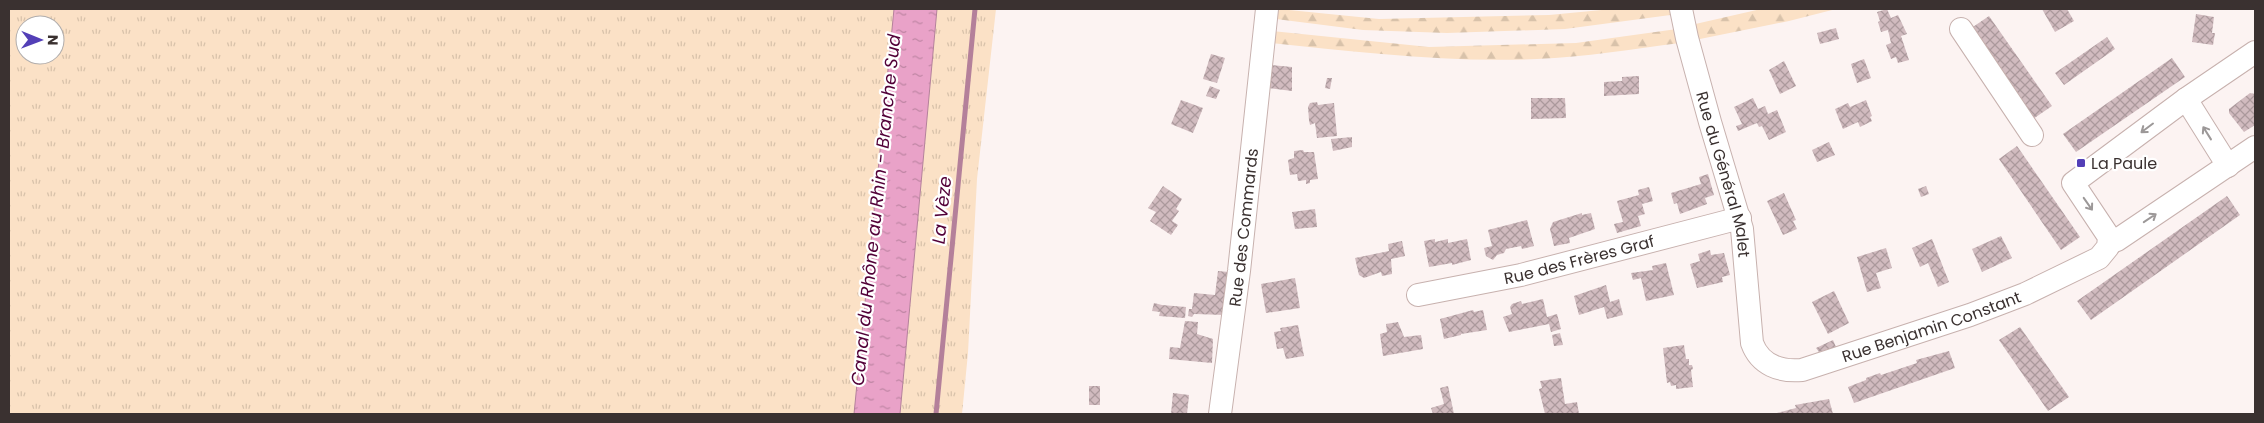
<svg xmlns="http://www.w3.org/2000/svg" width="2264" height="423" font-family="Poppins,sans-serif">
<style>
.grass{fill:url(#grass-tufts);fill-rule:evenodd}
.forest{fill:url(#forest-firs)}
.water{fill:url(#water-ripples);stroke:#b4809a}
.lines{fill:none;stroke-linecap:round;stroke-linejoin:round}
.stream{stroke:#b4809a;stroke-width:5}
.building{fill:url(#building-cross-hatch)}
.minor-casing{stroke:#c7b1ae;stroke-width:24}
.minor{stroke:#fff;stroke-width:22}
.oneway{stroke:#9c9898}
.poi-dot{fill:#533fb7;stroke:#fff;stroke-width:2}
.labels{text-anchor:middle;stroke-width:4.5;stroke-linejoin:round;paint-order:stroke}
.poi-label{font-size:16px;fill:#3a3130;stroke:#fff;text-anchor:start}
.street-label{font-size:16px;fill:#3a3130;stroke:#fff}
.water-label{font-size:18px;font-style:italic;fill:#520038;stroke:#fff}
</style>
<defs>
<pattern id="grass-tufts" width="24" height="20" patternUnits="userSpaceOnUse" patternTransform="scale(1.25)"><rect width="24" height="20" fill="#fbe1c6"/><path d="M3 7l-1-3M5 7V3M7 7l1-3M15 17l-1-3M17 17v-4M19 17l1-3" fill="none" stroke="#d8c2aa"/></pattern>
<pattern id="forest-firs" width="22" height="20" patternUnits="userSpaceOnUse" patternTransform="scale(1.25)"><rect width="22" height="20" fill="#fbe1c6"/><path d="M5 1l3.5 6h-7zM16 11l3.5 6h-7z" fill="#d8c2aa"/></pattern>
<pattern id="water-ripples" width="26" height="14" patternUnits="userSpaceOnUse" patternTransform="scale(1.25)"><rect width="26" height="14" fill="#e9a2c8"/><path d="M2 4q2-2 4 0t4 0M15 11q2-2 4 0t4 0" fill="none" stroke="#be85a3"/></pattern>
<pattern id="building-cross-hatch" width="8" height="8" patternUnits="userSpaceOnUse" patternTransform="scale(1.25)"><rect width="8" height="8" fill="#d1bbbf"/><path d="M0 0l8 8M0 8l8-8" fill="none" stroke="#ab999c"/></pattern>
</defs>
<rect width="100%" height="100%" fill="#fcf3f2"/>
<g class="grass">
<path d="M 9,9 L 894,9 L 854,414 L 9,414 ZM 25,25 L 55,25 L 55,55 L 25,55 Z"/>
<polygon points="937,9 996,9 977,179 968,353 962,414 900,414"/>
</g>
<g class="forest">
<polygon points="1279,9 1379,19 1549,15 1612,9 1677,9 1678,14 1565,29 1447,33 1363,30 1276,19"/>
<polygon points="1761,9 1836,9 1789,21 1695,40 1691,25"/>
<path d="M 1677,29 L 1680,43 C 1633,49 1585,57 1537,59 C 1448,63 1360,52 1271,43 L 1272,31 L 1429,47 L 1576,43 Z"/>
</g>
<polygon class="water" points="894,9 937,9 900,414 854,414"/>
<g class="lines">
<polyline class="stream" points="936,414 975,9"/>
</g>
<g class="building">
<polygon points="1887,9 1891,18 1898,15 1907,34 1901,36 1909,60 1898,63 1896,57 1891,59 1886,45 1891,43 1888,30 1881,32 1878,22 1880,21 1877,12"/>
<polygon points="2042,9 2067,9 2074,21 2055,32"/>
<polygon points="2196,14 2214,17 2212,33 2215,33 2213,45 2192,42"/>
<polygon points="1989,16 2052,106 2033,119 1970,29"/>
<polygon points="1836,28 1839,39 1820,44 1817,33"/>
<polygon points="2107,37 2115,49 2064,85 2055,73"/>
<polygon points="1211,54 1225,58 1217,83 1203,79"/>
<polygon points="2172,58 2185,77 2076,152 2063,134"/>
<polygon points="1864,59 1871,78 1857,83 1851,64"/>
<polygon points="1784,61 1796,86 1780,94 1769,70"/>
<polygon points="1271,65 1292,67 1292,91 1269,88"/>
<polygon points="1639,76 1639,94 1604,96 1604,82 1622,81 1622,77"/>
<polygon points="1327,78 1332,78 1330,89 1325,88"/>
<polygon points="1210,86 1220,90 1216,99 1206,96"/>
<polygon points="2250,93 2255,94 2255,125 2244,132 2229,113 2229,109"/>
<polygon points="1531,98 1565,98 1566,118 1531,119"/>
<polygon points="1753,98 1758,109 1765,106 1768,114 1777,110 1786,132 1769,140 1762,126 1759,127 1757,123 1738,131 1736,126 1742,124 1734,107"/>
<polygon points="1181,100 1203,108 1193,133 1171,124"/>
<polygon points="1866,100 1872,116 1870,117 1872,121 1860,127 1858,122 1843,129 1835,109 1848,103 1850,107"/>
<polygon points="1317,102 1318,105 1334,103 1337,136 1317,138 1315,123 1310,125 1309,120 1308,107 1310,103"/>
<polygon points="1352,137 1352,147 1333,151 1331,139"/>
<polygon points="1829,142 1835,155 1817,162 1812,150"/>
<polygon points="2017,146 2080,237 2061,250 1999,159"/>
<polygon points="1303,150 1304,152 1314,152 1318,179 1310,180 1310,183 1306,184 1306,180 1298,181 1297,174 1290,175 1288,160 1294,158 1294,151"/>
<polygon points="1708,174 1714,195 1705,198 1707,204 1680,214 1677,203 1674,204 1671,193 1701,184 1699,177"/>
<polygon points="1163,186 1182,199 1176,209 1179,211 1172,221 1178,225 1171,235 1150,221 1156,212 1148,208"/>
<polygon points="1926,186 1929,194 1921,197 1918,189"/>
<polygon points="1649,187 1653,201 1642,204 1645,214 1638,216 1641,226 1617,233 1614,224 1623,222 1617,201 1639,195 1638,190"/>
<polygon points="1784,193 1796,220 1793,221 1797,229 1783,235 1767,201"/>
<polygon points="2227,196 2240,215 2091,320 2077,301"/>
<polygon points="1315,209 1317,227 1295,229 1292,212"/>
<polygon points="1582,213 1582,215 1591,213 1595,229 1569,238 1570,243 1554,246 1550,229 1553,222"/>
<polygon points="1527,220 1534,246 1522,249 1521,246 1506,249 1504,253 1497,255 1493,260 1486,256 1484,248 1492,246 1488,230"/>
<polygon points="2001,236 2012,258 1982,272 1972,249"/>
<polygon points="1435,239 1435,242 1448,239 1448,243 1467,239 1471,260 1452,265 1452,263 1429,267 1424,241"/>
<polygon points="1932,239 1949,282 1938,287 1928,263 1920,267 1912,248"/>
<polygon points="1402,241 1405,256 1391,259 1392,274 1382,276 1381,272 1364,278 1359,275 1355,258 1389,251 1388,244"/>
<polygon points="1886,248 1892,268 1876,273 1881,288 1867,292 1857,257"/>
<polygon points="1710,250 1711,255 1724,253 1730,275 1722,277 1723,282 1697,288 1690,264 1700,261 1698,254"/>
<polygon points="1666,263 1674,295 1646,301 1641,278 1633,280 1631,273 1653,270 1652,266"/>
<polygon points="1218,271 1229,272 1224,315 1194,314 1192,317 1188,316 1189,309 1192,309 1194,293 1215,295"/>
<polygon points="1295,278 1300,308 1266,313 1261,284"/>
<polygon points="1606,285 1610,302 1619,299 1623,315 1607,319 1604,307 1579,315 1574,296"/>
<polygon points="1834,291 1849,323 1828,334 1812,302"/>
<polygon points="1543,299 1547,317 1557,314 1561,329 1551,332 1549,324 1509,332 1503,317 1512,314 1510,307 1512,304 1521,301 1522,304"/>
<polygon points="1154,303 1162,305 1186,307 1185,318 1159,316 1160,312 1152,311"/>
<polygon points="1473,310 1474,312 1483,310 1487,330 1461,334 1461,335 1444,339 1440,319"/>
<polygon points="1185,321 1198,322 1197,334 1213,339 1212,363 1169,359 1170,347 1180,348"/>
<polygon points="1398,322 1404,337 1421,335 1423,349 1383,356 1380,334 1387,332 1386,324"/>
<polygon points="1298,325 1304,356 1286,359 1283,348 1277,349 1274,332 1281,331 1280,328"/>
<polygon points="2020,327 2069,397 2048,411 1999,340"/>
<polygon points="1560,333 1563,345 1554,346 1552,335"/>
<polygon points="1833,340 1836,347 1819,352 1816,348"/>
<polygon points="1684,345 1686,359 1689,359 1689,365 1692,365 1693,369 1691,370 1693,387 1676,389 1676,385 1671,386 1670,382 1667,383 1663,348"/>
<polygon points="1949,351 1955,368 1854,403 1848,387 1866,380 1866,378 1880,373 1881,375 1917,363 1916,360"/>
<polygon points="1561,378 1565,404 1577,402 1579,414 1545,414 1539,389 1542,388 1540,381"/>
<rect x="1089" y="386" width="11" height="19"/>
<polygon points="1448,386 1454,414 1433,414 1431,408 1444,404 1440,388"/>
<polygon points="1173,393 1189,395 1187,414 1171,414"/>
<polygon points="1829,399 1833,414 1773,414 1796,408 1795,405"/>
</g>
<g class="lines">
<defs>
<g id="minor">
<path id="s1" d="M 1681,9 L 1687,38 L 1710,122 L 1742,229 L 1752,343 C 1760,365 1780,372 1802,370 L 1970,315 L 2025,294 L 2099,258 L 2108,247 L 2109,237 L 2073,183 L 2186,99 L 2255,52"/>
<polyline points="1961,29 2032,135"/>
<polyline points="2186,99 2228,166"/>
<polyline points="2109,243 2117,240 2255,147"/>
<path id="s2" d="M 1418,295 L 1521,275 L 1740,218"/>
<path id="s3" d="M 1220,414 L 1239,271 L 1267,9"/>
</g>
</defs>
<use href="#minor" class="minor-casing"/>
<use href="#minor" class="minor"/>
</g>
<defs><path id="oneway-shaft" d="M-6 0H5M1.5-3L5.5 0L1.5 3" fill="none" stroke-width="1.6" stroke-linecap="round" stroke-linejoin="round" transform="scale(1.25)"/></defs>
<g class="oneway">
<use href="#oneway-shaft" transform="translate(2147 128) rotate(143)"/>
<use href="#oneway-shaft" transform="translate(2207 133) rotate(-122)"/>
<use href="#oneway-shaft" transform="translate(2088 204) rotate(55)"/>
<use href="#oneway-shaft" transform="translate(2150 218) rotate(-34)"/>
</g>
<rect class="poi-dot" x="2076" y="158" width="10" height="10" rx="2.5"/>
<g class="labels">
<g class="poi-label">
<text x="2091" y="169">La Paule</text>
</g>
<g class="street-label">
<text dy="6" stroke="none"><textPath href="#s1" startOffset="171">Rue du Général Malet</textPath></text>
<text dy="6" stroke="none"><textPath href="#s3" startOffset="188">Rue des Commards</textPath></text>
<text dy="6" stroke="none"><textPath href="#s2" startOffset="165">Rue des Frères Graf</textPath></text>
<text dy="6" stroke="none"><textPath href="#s1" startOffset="541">Rue Benjamin Constant</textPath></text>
</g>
<g class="water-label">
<text transform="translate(876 210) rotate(-84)" y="6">Canal du Rhône au Rhin - Branche Sud</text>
<text transform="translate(942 210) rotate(-84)" y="6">La Vèze</text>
</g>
</g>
<rect width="2264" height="423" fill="none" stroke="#3a3130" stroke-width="20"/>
<g transform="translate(40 40) rotate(91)"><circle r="24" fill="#ffffff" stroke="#b0adac"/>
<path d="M0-4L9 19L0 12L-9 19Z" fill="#533fb7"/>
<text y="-8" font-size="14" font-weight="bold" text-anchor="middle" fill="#3a3130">N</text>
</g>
</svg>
